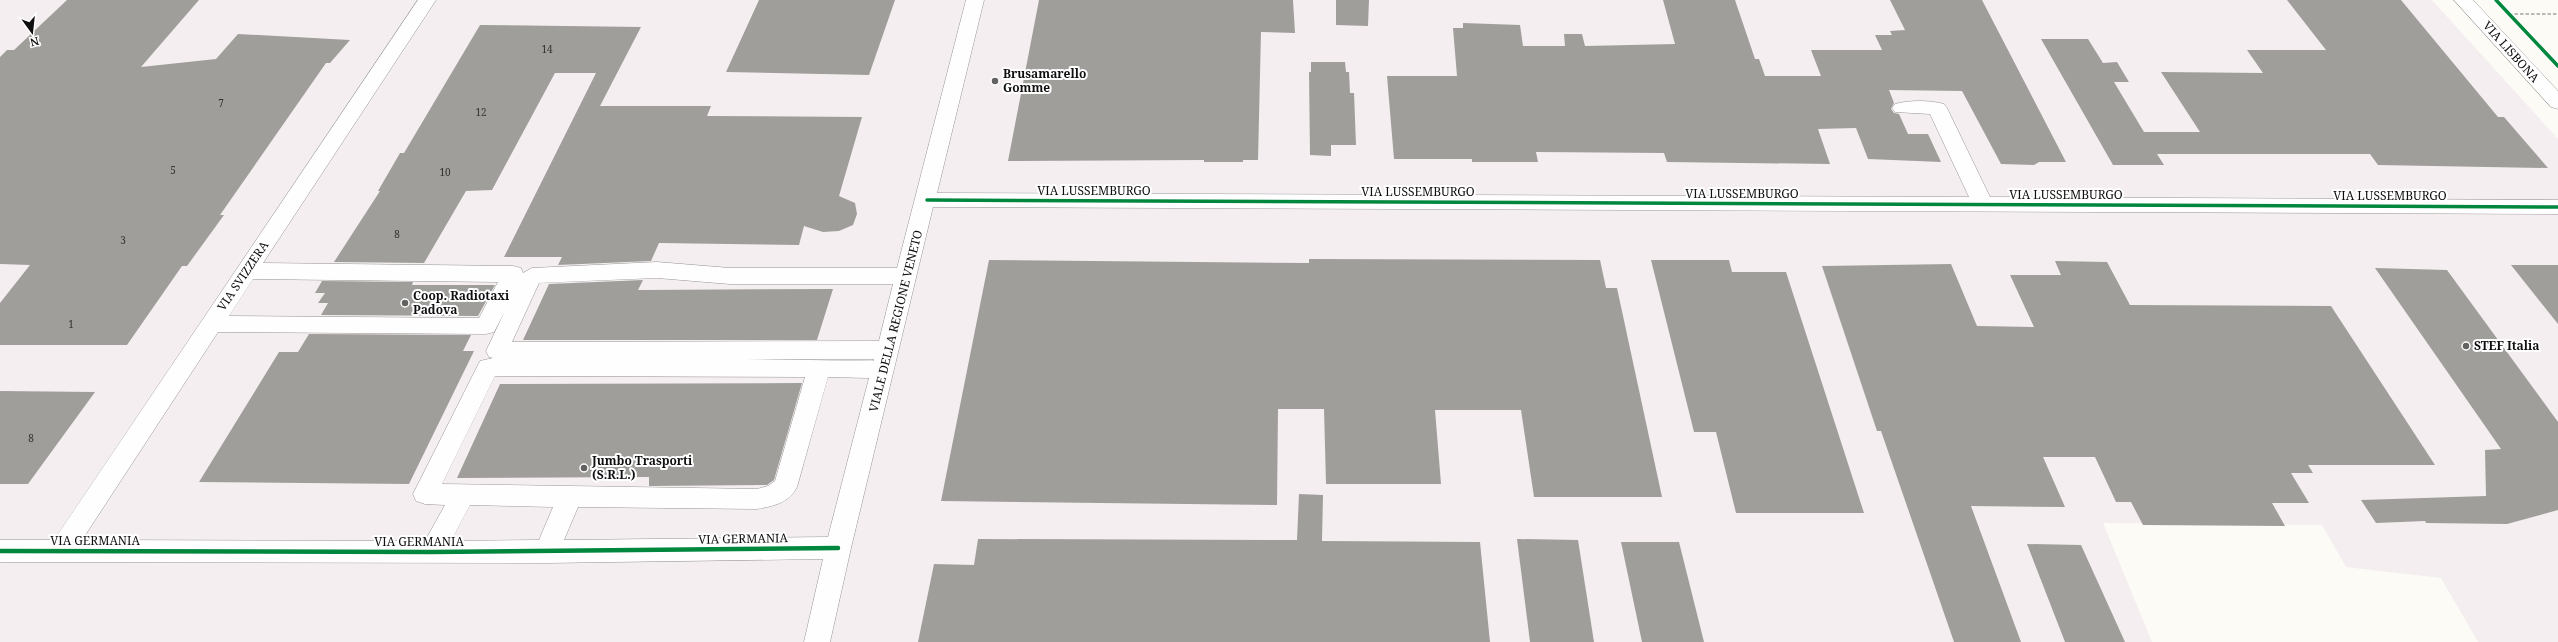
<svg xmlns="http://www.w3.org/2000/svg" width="2558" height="642" font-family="'Noto Serif',serif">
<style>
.industrial{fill:#f4eef1}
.building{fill:#a09e9a}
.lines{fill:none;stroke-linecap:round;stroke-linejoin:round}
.minor-casing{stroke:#969593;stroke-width:1}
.path{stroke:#b9b9b8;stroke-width:2;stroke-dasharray:3.5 2;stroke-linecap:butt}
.minor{fill:#fffefe;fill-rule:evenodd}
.cycleway-far1-casing{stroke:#fff;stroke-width:5.5}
.cycleway-casing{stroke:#fff;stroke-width:7}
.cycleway-far1{stroke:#00873e;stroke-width:3.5}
.cycleway{stroke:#00873e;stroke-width:4.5}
.poi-dot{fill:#626260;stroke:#fff;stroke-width:1.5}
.labels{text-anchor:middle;stroke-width:4;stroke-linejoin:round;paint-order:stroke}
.number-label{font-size:10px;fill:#333332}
.street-label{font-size:12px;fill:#0f0f0f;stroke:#fff}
.poi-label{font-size:12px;font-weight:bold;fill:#0f0f0f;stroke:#fff;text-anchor:start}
</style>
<rect width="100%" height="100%" fill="#fcfbf5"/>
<polygon class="industrial" points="0,0 2432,0 2558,139 2558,642 2478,642 2441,578 2346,567 2322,525 2103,523 2152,642 0,642"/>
<g class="building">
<polygon points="67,0 199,0 141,67 216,59 238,34 350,40 330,63 326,63 220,215 224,215 187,266 182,266 127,345 0,345 0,303 30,265 0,264 0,57 7,50 14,50"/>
<polygon points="759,0 895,0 869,75 726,72"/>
<polygon points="1039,0 1293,0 1295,33 1261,32 1258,160 1243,160 1243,162 1204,162 1204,160 1008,161"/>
<polygon points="1336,0 1369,0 1368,26 1336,25"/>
<polygon points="1663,0 1735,0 1755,59 1759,59 1765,76 1821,76 1811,50 1882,50 1875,35 1892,35 1890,31 1905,30 1890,0 1982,0 2066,162 2039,162 2034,165 2001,164 1962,91 1889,90 1894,103 1891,109 1894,113 1899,114 1908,134 1928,134 1941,162 1868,159 1856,128 1818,129 1830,164 1667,162 1664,153 1536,152 1538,162 1472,162 1472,159 1394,159 1387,76 1457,76 1453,28 1463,28 1463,23 1520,25 1523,46 1565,46 1564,34 1582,34 1585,46 1675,44"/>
<polygon points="2287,0 2401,0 2498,117 2504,117 2548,168 2378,165 2370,154 2157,154 2164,165 2113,165 2041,39 2088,39 2103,63 2117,62 2129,82 2114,82 2144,132 2200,132 2161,72 2263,73 2247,50 2326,50"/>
<polygon points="480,25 641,27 600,106 711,106 707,116 862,117 839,196 855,203 857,214 853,225 839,231 823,232 804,226 799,245 659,243 651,261 558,265 562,257 504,257 596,73 555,73 492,190 466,191 424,263 334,262 380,191 378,191 400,153 404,153"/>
<polygon points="1311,62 1345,62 1346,72 1349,72 1350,93 1354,93 1356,145 1331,145 1331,156 1310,155 1309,72 1311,72"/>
<polygon points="1309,259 1600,260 1606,288 1617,288 1662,497 1534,497 1521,410 1435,410 1441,484 1326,484 1324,409 1278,409 1277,505 941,501 989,260 1309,263"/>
<polygon points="1651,260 1729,260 1732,272 1786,272 1864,513 1736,513 1716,432 1694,432"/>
<polygon points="2055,261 2107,262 2130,305 2331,306 2435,465 2308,465 2313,473 2291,473 2309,503 2272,503 2285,526 2143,525 2131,502 2116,502 2095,457 2043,457 2065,507 1971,506 2021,642 1954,642 1881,431 1877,431 1822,266 1951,264 1977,326 2034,327 2010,275 2061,275"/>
<polygon points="2511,265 2558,265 2558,324"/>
<polygon points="2375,268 2447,270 2558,422 2558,510 2507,524 2426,523 2425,521 2376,523 2361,500 2486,496 2485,450 2501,449"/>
<polygon points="643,280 638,290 833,289 817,340 523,340 549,284"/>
<polygon points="322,281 413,282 412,285 495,285 478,316 321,315 328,303 318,303 325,293 315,293"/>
<polygon points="309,334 471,335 463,351 474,351 409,484 199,482 279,352 298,352"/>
<polygon points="802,383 774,480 767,485 649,486 649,477 457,478 500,384"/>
<polygon points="0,391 95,392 28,484 0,484"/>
<polygon points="1299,494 1323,495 1322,541 1480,542 1490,642 918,642 934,564 974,565 978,539 1297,540"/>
<polygon points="1517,539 1578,540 1594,642 1530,642"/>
<polygon points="1621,542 1679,542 1704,642 1642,642"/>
<polygon points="2027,544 2081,545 2125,642 2065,642"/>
</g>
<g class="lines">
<defs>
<g id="minor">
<path d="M 418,0 L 436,0 L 263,263 L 513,266 L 521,268 L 523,273 L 532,268 L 657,262 L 730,268 L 897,268 L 966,0 L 984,0 L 937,193 L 1969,197 L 1930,114 L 1895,112 L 1892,108 L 1895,104 C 1909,100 1930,100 1944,104 L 1947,108 L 1990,197 L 2558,200 L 2558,214 L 933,207 L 851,548 L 830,642 L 804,642 L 823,559 L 546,563 L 0,562 L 0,540 L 54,540 ZM 657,278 L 730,284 L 893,284 L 879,341 L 512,342 L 539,283 ZM 253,279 L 498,282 L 479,318 L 229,316 ZM 505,311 L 486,351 L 489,357 L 493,358 L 480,361 L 413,494 L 416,501 L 425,504 L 445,505 L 425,541 L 82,540 L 218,332 L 486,334 L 494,332 ZM 744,359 L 874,359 L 874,361 ZM 495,376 L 805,377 L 775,481 L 768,486 L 757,489 L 442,484 ZM 828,377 L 869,378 L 828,537 L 564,540 L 578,507 L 757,509 C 774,506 789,503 797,487 ZM 470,505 L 553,507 L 539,540 L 451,541 Z"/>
<polygon points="2454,0 2473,0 2558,91 2558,109 2551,107"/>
</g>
</defs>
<use href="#minor" class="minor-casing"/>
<polyline class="path" points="2509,14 2558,14"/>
<use href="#minor" class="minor"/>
<defs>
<g id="cycleway-far1">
<polyline points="2496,0 2558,66"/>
<polyline points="927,200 2558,207"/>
</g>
<polyline id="cycleway" points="0,551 432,552 838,548"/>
</defs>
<use href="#cycleway-far1" class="cycleway-far1-casing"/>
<use href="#cycleway" class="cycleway-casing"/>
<use href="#cycleway-far1" class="cycleway-far1"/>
<use href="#cycleway" class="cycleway"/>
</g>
<g class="poi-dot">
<circle cx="995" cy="81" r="4"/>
<circle cx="405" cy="303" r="4"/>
<circle cx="2466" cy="346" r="4"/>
<circle cx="584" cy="468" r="4"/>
</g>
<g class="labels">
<g class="number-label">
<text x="547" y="53">14</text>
<text x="221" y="107">7</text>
<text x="481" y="116">12</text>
<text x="173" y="174">5</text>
<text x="445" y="176">10</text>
<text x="397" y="238">8</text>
<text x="123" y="244">3</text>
<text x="71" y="328">1</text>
<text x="31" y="442">8</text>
</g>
<g class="street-label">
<text transform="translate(2511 52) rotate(48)" y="4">VIA LISBONA</text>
<text x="1094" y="195">VIA LUSSEMBURGO</text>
<text x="1418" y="196">VIA LUSSEMBURGO</text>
<text x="1742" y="198">VIA LUSSEMBURGO</text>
<text x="2066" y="199">VIA LUSSEMBURGO</text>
<text x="2390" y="200">VIA LUSSEMBURGO</text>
<text transform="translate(243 276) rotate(-56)" y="4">VIA SVIZZERA</text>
<text transform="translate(896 321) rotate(-76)" y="4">VIALE DELLA REGIONE VENETO</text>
<text transform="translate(743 539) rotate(-1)" y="4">VIA GERMANIA</text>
<text x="95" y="545">VIA GERMANIA</text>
<text x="419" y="546">VIA GERMANIA</text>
</g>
<g class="poi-label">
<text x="1003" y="78">Brusamarello<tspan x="1003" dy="14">Gomme</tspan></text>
<text x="413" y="300">Coop. Radiotaxi<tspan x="413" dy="14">Padova</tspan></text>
<text x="2474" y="350">STEF Italia</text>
<text x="592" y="465">Jumbo Trasporti<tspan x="592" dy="14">(S.R.L.)</tspan></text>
</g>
</g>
<g transform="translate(32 32) rotate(165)" stroke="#ffffff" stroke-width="3" paint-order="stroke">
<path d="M0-3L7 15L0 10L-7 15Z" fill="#0f0f0f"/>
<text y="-6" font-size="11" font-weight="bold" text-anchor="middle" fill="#0f0f0f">N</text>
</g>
</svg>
